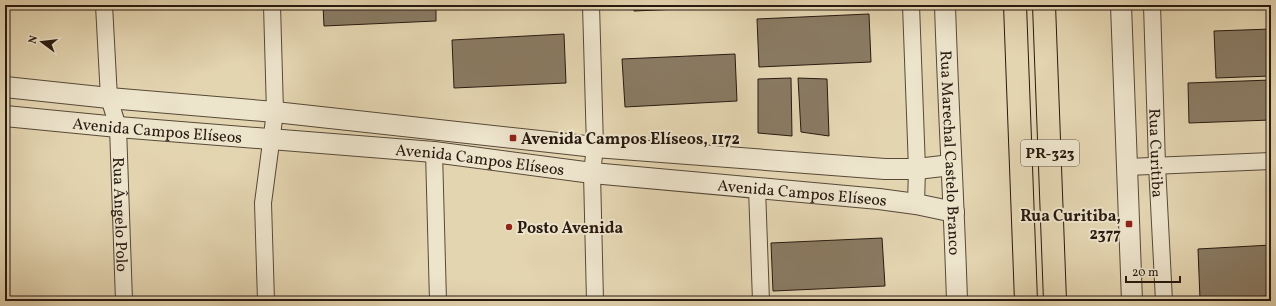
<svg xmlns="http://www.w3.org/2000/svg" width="1276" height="306" font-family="Vollkorn,serif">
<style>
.building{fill:#8a7b64;stroke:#281a10}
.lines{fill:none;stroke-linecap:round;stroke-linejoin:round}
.minor-casing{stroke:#574938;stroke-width:18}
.tertiary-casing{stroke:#574938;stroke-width:22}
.motorway-casing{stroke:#281a10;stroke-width:24}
.minor{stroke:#ede4cc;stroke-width:16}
.tertiary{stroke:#ede4cc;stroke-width:20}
.motorway{stroke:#e4d5b1;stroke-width:22}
.poi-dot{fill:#8f2418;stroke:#ede4cc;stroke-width:1.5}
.labels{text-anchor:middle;stroke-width:4;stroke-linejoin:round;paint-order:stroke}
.shield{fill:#ede4cc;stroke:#635748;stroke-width:1}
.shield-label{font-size:15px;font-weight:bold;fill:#281a10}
.street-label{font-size:16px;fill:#281a10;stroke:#ede4cc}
.poi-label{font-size:16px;font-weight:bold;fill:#281a10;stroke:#ede4cc;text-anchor:start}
</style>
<rect width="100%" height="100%" fill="#e4d5b1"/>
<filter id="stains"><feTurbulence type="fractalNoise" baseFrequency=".005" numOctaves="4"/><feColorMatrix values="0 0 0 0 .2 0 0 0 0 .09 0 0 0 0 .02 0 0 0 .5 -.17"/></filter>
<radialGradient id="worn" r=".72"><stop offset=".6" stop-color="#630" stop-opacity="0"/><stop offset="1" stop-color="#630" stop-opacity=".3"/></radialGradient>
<g class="building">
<polygon points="323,5 436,5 436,21 324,26"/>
<polygon points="634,5 746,5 746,6 634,11"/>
<polygon points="869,14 871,62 759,67 757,19"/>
<polygon points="1271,29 1271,76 1216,78 1214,31"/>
<polygon points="564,34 566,83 454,88 452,40"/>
<polygon points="735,54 737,101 625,107 622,59"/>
<polygon points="791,78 792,136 758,133 758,79"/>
<polygon points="798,78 827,79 829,136 801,132"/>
<polygon points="1271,80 1271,120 1189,123 1188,83"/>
<polygon points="882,238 885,286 773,291 771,243"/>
<polygon points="1271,245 1271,296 1200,299 1198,249"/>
</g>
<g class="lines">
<defs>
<g id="minor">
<path id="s1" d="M 104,5 L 109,98 L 118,127 L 124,301"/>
<polyline points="591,5 595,147 592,173 595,301"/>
<polyline points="911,5 917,169 916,204"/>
<path id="s2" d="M 1152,5 L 1157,165 L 1164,301"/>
<polyline points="434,152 438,301"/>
<polyline points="1127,167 1271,161"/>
<polyline points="757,188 761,301"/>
<polyline points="266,301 263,203 275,112 272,5"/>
</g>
<g id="tertiary">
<path id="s3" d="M 945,5 C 948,104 954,202 957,301"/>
<polyline points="1121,5 1132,301"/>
<polyline points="5,87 109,98 275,112 595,147 885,169 917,169 951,165"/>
<path id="s4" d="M 5,116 L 118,127 L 434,152 L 592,173 L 879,199 L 916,204 L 954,212"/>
</g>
<g id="motorway">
<polyline points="1015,5 1026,301"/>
<polyline points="1044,5 1055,301"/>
</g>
</defs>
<use href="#minor" class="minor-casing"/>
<use href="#tertiary" class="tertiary-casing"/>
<use href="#motorway" class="motorway-casing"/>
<use href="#minor" class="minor"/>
<use href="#tertiary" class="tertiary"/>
<use href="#motorway" class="motorway"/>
</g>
<g class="poi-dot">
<rect x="509" y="134" width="8" height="8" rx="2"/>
<rect x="1125" y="220" width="8" height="8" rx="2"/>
<circle cx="509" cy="227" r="4"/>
</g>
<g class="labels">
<rect class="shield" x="1021" y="140" width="58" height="26" rx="3"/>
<g class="shield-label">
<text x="1050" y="158">PR-323</text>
</g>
<g class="street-label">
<text dy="6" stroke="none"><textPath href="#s4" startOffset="153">Avenida Campos Elíseos</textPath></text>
<text dy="6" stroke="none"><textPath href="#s3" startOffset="148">Rua Marechal Castelo Branco</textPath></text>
<text dy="6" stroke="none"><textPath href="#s2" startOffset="148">Rua Curitiba</textPath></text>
<text dy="6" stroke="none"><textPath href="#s4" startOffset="477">Avenida Campos Elíseos</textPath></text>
<text dy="6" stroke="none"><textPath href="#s4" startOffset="801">Avenida Campos Elíseos</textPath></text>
<text dy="6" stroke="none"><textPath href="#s1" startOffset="211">Rua Ângelo Polo</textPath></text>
</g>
<g class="poi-label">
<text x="521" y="144">Avenida Campos Elíseos, 1172</text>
<text x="1121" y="221" text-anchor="end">Rua Curitiba,<tspan x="1121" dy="18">2377</tspan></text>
<text x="517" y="233">Posto Avenida</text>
</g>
</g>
<rect width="1276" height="306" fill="none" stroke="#e4d5b1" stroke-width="20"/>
<rect x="6" y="6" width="1264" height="294" fill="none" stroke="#281a10" stroke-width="2"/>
<rect x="10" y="10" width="1256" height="286" fill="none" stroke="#281a10"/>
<g transform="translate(42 42) rotate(285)" stroke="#ede4cc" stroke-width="3" paint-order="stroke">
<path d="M0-3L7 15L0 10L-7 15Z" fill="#281a10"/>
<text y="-6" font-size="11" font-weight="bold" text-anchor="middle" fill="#281a10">N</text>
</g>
<path d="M1126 276v6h54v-6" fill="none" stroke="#281a10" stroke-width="2"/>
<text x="1132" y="276" font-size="12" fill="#281a10" stroke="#ede4cc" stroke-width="3" paint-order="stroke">20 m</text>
<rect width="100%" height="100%" filter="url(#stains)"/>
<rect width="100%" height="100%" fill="url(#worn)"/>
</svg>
